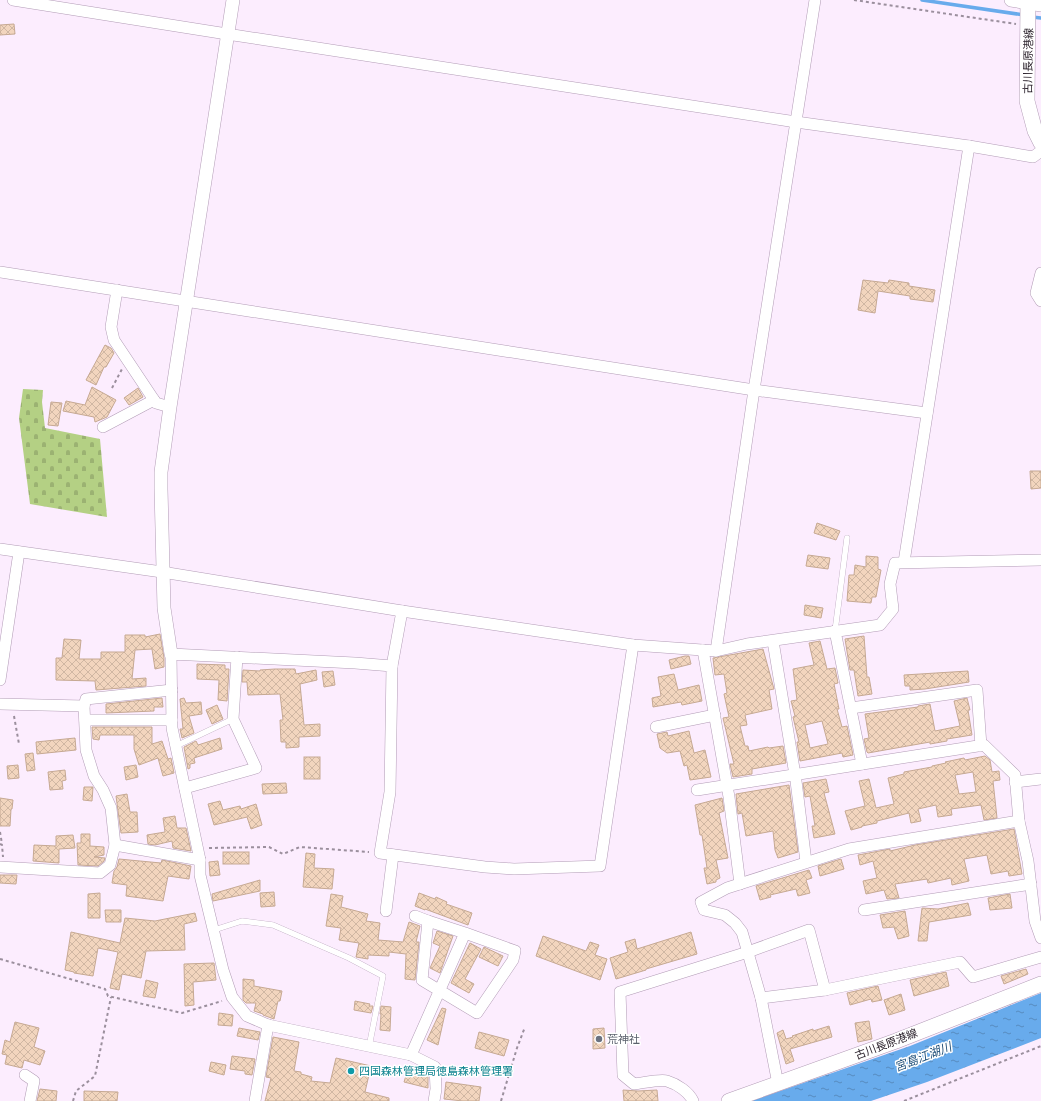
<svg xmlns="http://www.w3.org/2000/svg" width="1041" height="1101" font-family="'Source Sans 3','Noto Sans JP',sans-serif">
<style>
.cemetery{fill:url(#cemetery-stones)}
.water{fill:url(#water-ripples)}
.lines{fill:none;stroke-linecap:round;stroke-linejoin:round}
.stream{stroke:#68abec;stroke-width:3.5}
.building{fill:url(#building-cross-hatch);stroke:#c6a993;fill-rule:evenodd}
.service-casing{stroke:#b29cb6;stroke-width:6}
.minor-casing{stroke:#b29cb6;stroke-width:12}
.tertiary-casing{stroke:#b29cb6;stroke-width:14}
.secondary-casing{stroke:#b29cb6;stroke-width:16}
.path{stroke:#9b8f9d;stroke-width:2;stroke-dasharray:3 3;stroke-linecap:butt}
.service{stroke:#fff;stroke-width:5.5}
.minor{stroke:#fff;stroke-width:11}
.tertiary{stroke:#fff;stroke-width:13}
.secondary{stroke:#fff;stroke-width:15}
.worship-dot{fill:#6b7280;stroke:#fff;stroke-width:1.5}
.culture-dot{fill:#0f9aa8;stroke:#fff;stroke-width:1.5}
.labels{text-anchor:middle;stroke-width:3;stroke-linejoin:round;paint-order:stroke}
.street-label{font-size:11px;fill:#29202a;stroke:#fff}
.worship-label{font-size:11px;fill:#5b616d;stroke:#fff;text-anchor:start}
.culture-label{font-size:11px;fill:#0d838f;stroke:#fff;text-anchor:start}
.water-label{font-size:12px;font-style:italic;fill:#1d4d77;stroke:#fff}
</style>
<defs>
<pattern id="cemetery-stones" width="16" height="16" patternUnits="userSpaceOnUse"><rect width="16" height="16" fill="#b4d084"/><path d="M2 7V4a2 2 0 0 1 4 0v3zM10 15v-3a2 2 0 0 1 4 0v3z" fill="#9bb272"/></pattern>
<pattern id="water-ripples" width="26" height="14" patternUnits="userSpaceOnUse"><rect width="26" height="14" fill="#68abec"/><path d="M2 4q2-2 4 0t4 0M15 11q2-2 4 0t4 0" fill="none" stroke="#568bbf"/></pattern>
<pattern id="building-cross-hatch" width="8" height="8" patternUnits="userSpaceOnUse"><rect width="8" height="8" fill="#f2d5be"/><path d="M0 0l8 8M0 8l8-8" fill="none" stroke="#d0b7a3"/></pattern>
</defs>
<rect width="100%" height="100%" fill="#fcedfe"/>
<polygon class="cemetery" points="23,389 43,390 42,402 45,428 100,439 107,517 30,504 19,418"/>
<polygon class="water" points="1041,993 1041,1038 927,1082 871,1101 751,1101 910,1046"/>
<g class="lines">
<g class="stream">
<polyline points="922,0 1024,15"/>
<polyline points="1032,17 1041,18"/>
</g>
</g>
<g class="building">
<polygon points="14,24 15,34 0,35 0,25"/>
<polygon points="863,280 888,283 889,280 909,283 909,286 935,290 933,302 910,299 910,296 878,291 875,313 858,310"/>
<polygon points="105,345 111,348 114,353 106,367 104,367 96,385 86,380"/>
<polygon points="92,387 116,400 107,417 95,422 94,417 63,411 66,401 85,405"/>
<polygon points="138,388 143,397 129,405 124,398"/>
<polygon points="51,402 62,403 58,426 48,425"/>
<polygon points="1030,471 1041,471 1041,488 1031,489"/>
<polygon points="817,523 840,531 836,540 814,533"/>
<polygon points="808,555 830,558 828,569 806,566"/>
<polygon points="866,556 878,557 878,569 881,570 876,597 872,597 871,603 847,601 849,575 854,575 855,565 866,567"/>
<polygon points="805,605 823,608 821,618 804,615"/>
<polygon points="160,634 164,658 164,667 155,669 152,649 135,650 132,679 146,678 146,686 96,690 95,681 56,680 56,658 62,658 64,639 81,640 79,659 101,659 101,652 125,652 125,635 145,635 145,637"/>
<polygon points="864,636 867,677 869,677 872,694 858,696 854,670 850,670 845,639"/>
<path d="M 820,641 L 827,669 L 835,668 L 838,683 L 834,684 L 839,709 L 837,709 L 842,727 L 847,726 L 853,755 L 843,757 L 842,753 L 800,761 L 797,742 L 799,742 L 793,717 L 795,716 L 791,701 L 797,700 L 793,669 L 814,665 L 809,643 ZM 822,721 L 828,744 L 810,748 L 805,725 Z"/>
<polygon points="763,649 774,689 769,690 772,709 745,715 747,725 740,726 745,746 748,746 749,751 768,747 769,748 783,746 786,763 752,769 752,774 733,777 730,764 734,764 723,718 729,717 724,694 727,693 724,674 715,675 713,658"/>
<polygon points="685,656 689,656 691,664 671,669 669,660"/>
<polygon points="197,664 225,665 225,669 229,669 227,701 218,700 219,680 197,679"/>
<polygon points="275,669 295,669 296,674 316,670 317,680 300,684 304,725 320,724 320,736 299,737 299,747 286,748 286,742 281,742 280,720 283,720 280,694 248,695 247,682 242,682 243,670 260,671 260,670"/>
<polygon points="333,671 335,685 324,687 322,672"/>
<polygon points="968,671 969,682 925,689 910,690 910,686 905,686 904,675"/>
<polygon points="674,674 678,690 699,685 702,701 682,705 681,702 653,707 652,698 661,696 658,677"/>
<polygon points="162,698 163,707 154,707 154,711 106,713 106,704"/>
<polygon points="184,698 186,703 201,702 202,714 189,716 194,733 182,738 180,729 183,729 180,699"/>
<polygon points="967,698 970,710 968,710 972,735 947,739 947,741 930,744 930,742 868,753 867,752 864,739 869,738 865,714 918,707 918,706 930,704 935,731 960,726 954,701"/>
<polygon points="217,705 223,719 212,724 206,710"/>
<polygon points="92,727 152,727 152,744 162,741 168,759 171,758 174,773 163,776 158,758 139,765 134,749 134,735 100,735 99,740 93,739"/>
<polygon points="689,731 694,753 705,750 711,777 690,780 687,765 684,766 680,751 667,753 660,748 657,734 667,732 668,736"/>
<polygon points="75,738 76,750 37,754 36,742"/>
<polygon points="220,738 222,749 194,758 195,763 190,764 190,768 188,769 184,747 196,741 198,745"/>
<polygon points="33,753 35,770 27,771 25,754"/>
<path d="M 985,756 L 990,760 L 992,772 L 999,771 L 1000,780 L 993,781 L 997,818 L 984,820 L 981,805 L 951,809 L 952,815 L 938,817 L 936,805 L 918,809 L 921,821 L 911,823 L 909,813 L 877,821 L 877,823 L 862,826 L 862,827 L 851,830 L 845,811 L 865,806 L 859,781 L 869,779 L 876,808 L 894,804 L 888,778 L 904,774 L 904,772 L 932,767 L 932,766 L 946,763 L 945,762 L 964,758 L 965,760 ZM 973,772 L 976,792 L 959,794 L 955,775 Z"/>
<rect x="304" y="757" width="16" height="22"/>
<polygon points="18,765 19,778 8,779 7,766"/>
<polygon points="136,765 138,777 126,780 124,767"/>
<polygon points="65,770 66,780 62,781 63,789 50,790 48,772"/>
<polygon points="826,779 829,792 824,793 835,834 814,838 812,826 815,826 810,796 805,797 803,783"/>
<polygon points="286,783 287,793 263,794 262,784"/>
<polygon points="789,785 798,852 778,858 775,850 773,831 746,836 742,813 738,814 736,794"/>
<polygon points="84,787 93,787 92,801 83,800"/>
<polygon points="127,794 130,812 137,812 138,832 121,833 116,796"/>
<polygon points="0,798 13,800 12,809 11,809 10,826 0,826"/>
<polygon points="722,798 724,811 719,813 728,858 716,860 720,878 716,880 716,882 707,884 704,868 707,868 702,835 700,835 695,805"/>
<polygon points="220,801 223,810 240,806 241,809 256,804 262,825 251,829 247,817 214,825 208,804"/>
<polygon points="175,816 177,828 186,828 191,851 173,848 172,841 155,845 148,844 147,835 165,832 163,818"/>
<polygon points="1014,829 1022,874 1009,876 1008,871 991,874 987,855 964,859 969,881 952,885 951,878 928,883 927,879 895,884 899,898 887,899 884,890 866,894 863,881 877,878 873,861 860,865 858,855 890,849 890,851 915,845"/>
<polygon points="81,834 90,834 90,846 104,847 104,855 94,857 105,858 104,861 98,866 78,865 77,843 81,843"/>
<polygon points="73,835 75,848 59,849 59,863 33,861 34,845 56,846 56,836"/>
<rect x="223" y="852" width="26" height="12"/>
<polygon points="306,853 315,854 314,868 334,869 332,889 303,887"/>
<polygon points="119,859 161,863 162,860 191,866 189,879 168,876 163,901 126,896 127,885 112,883 114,871 117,867"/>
<polygon points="841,859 844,869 820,876 818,866"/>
<polygon points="218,861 220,875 210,876 209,862"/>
<polygon points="809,870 812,878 806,880 810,893 798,896 796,889 770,895 771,897 760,900 756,886"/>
<polygon points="0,875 17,875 16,884 0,883"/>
<polygon points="260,880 260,891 213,901 212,894"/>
<polygon points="274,892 275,906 261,907 260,893"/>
<polygon points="100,893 100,918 88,918 88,894"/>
<polygon points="419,893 435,899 436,897 447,902 446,904 472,913 468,925 425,909 425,910 415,906"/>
<polygon points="331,894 343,896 341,907 368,914 366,921 380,923 378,940 403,942 409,922 420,926 416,942 419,942 415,980 405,979 406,954 389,952 389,956 368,955 368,959 356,957 359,943 339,940 341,928 326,926"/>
<polygon points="1010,894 1012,908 990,910 988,898"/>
<polygon points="968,903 971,915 929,922 927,941 918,941 922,908 938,909"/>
<polygon points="105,910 121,910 121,922 106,922"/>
<polygon points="905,911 909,936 898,939 894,927 883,928 880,915"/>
<polygon points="195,913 197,921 184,924 185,950 146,951 141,978 122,974 119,990 110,988 118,952 98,948 93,976 74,973 74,972 65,970 71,932 120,943 125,918 155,921"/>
<polygon points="437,931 453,936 440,973 430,968 440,946 433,943"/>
<polygon points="691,932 697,954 646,969 646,970 616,979 610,958 628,952 625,942 635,939 637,949"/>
<polygon points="543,936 586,951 590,942 599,945 595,955 607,959 600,980 536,956"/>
<polygon points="470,943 481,949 465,979 474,984 469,993 451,983"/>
<polygon points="484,947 503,956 498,966 479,957"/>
<polygon points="214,963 216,980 193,982 194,1005 185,1006 184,964"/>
<polygon points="1026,969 1028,974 1004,984 1001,976"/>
<polygon points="946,972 949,986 914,996 910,980"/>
<polygon points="243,979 254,980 254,986 282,991 280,1001 278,1001 274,1019 263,1015 263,1014 254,1011 256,1003 246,1003 243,1000"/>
<polygon points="146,980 158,983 155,998 143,996"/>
<polygon points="878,986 882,1000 872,1002 871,999 850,1005 847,993"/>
<polygon points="901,994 905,1010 889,1015 884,1000"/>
<polygon points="355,1001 370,1004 369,1006 373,1006 371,1013 354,1010"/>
<polygon points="381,1006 391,1007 390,1031 380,1030 381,1014 380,1014"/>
<polygon points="442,1008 446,1009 438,1045 427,1040"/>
<polygon points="219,1013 233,1015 232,1026 218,1025"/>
<polygon points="869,1021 872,1039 858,1042 855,1023"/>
<polygon points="15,1022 39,1028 34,1047 45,1051 40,1065 24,1060 22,1068 5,1064 7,1055 2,1054 5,1040 10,1042"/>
<polygon points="829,1026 832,1037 790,1049 794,1061 786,1064 777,1033 783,1030 786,1039 793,1037 792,1036 813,1029 813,1031"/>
<polygon points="239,1028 260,1032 258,1040 237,1036"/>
<polygon points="604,1028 605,1048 593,1049 593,1029"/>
<polygon points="479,1032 509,1040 504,1056 475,1048"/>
<polygon points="273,1037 299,1042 294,1071 301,1072 301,1074 312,1077 311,1081 330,1083 336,1058 371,1066 365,1092 389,1098 389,1101 265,1101 271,1078 266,1077"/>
<polygon points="232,1056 255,1059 252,1075 245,1074 245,1071 230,1069"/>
<polygon points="211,1062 226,1065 224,1075 209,1071"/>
<polygon points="408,1069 428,1073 428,1088 404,1082"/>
<polygon points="446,1082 481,1087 479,1101 463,1101 444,1099"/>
<polygon points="40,1089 57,1091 56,1101 37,1101"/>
<polygon points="623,1090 638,1091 657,1090 658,1101 624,1101"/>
<polygon points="84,1091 118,1092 117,1101 84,1101"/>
</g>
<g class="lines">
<defs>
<g id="service">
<polyline points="835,631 847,538"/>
<polyline points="176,746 233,719"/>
<polyline points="214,930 242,921 273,925 349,958 383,976 369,1047"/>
</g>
<g id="minor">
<polyline points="13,0 227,34 796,122 969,146 1033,157 1041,151"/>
<polyline points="0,272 754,390 927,413"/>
<polyline points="1041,273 1036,293 1041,301"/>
<polyline points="117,290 111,327 114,340 156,403 170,407"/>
<polyline points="103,427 154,400"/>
<polyline points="0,549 162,572 402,611 633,645 716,651 747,644 880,625 893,609 890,584 895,563 1041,560"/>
<polyline points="904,562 969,146"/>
<polyline points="835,631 862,764"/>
<polyline points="773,641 796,781 806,862"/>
<polyline points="703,650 729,797 740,884"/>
<polyline points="716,651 754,390 815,0"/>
<polyline points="392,666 402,611"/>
<polyline points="0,680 19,552"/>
<polyline points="0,704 84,706 86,699 172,690"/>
<polyline points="84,706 86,750 94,776 103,790 111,808 115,845"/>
<polyline points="851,708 977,690 981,746"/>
<polyline points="85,720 172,720"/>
<polyline points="656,727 715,715"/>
<polyline points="1015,782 1041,779"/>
<polyline points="185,788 256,768 233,719 237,657"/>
<polyline points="697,790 984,745 1015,775 1019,821"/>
<polyline points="0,867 100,873 110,865 115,845 200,860"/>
<polyline points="864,910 1031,884"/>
<polyline points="386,911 393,855"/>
<polyline points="415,916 428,921"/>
<polyline points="761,998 825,990 960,962 973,977 1041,957"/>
<polyline points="411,1055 465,933 515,951 513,960 477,1013 422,980 428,921 465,933"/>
<polyline points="25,1075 34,1081 30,1101"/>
<polyline points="778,1084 761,998 742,932 735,923 725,915 704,910 701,902 727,888 849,849 1019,821 1028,861 1035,921 1041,938"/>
<polyline points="255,1101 268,1025"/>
<polyline points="434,1101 436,1089 435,1067 411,1055 268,1025 247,1016 232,997 223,970 200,875 200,860 172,728 171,654 355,663 392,666 390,792 380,853 485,867 514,869 600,866 633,645"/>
<path d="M 693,1101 C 689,1092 677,1084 667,1081 C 660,1079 643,1083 634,1084 L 623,1075 L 620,992 L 748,952 L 809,930 L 825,990"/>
</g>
<g id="tertiary">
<polyline points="1011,0 1041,5"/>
<polyline points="171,654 164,608 161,489 161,472 170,407 233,0"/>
</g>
<g id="secondary">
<polyline points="1028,0 1027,101 1035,131 1041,143"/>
<polyline points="729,1101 896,1041 1041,984"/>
</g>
</defs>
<use href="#service" class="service-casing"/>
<use href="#minor" class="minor-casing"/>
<use href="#tertiary" class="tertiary-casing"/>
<use href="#secondary" class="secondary-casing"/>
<g class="path">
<polyline points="854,0 1016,24"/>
<polyline points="112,388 122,369"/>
<polyline points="14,716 19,744"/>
<polyline points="0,832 2,844"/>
<polyline points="0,844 2,845 3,857"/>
<polyline points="209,848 269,847 283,854 300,847 369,852"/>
<polyline points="0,959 105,989 108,996 182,1013 222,1001"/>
<polyline points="73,1101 76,1091 95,1076 111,997"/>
<polyline points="501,1101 517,1048 525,1027"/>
<polyline points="904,1101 1041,1046"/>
</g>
<use href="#service" class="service"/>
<use href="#minor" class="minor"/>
<use href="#tertiary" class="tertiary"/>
<use href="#secondary" class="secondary"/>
</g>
<circle class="worship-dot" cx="599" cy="1039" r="4"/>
<circle class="culture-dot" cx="351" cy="1071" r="4"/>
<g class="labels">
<g class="street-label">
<text transform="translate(1028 61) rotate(-89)" y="4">古川長原港線</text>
<text transform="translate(886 1044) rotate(-21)" y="4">古川長原港線</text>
</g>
<g class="worship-label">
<text x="607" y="1043">荒神社</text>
</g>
<g class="culture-label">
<text x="359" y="1075">四国森林管理局徳島森林管理署</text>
</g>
<g class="water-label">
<text transform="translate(923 1057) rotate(-21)" y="4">宮島江湖川</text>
</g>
</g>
</svg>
